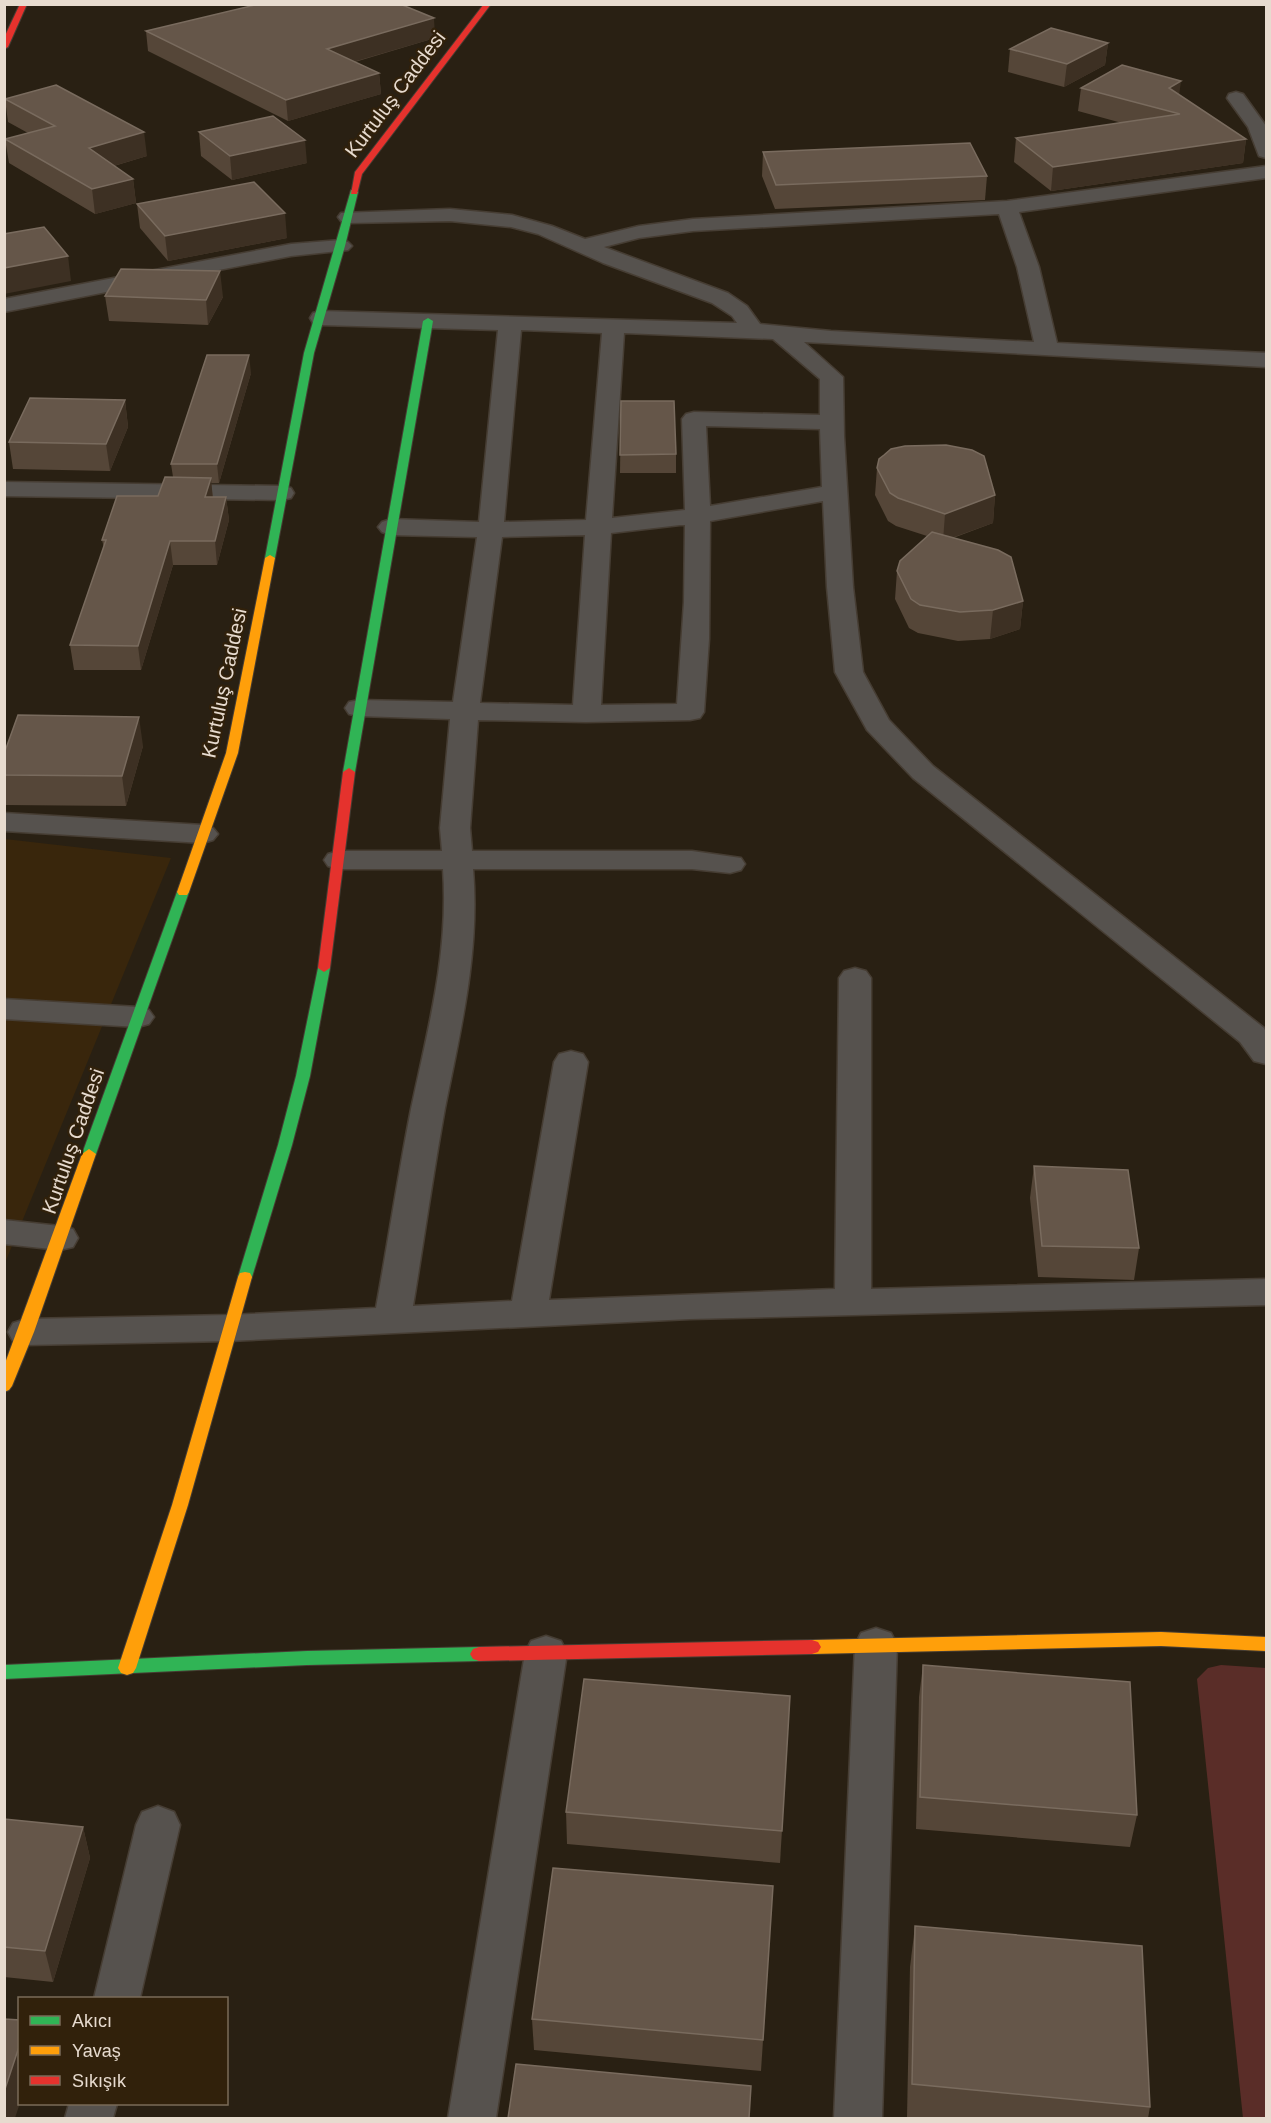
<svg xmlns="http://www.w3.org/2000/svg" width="1271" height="2123" viewBox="0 0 1271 2123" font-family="Arial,sans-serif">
<rect width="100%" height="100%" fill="#292013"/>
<path fill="#39260c" d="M5 839 171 858 5 1263Z"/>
<path fill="#5a2d28" d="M1221 1665 1266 1668V2118H1243L1197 1679 1208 1668Z"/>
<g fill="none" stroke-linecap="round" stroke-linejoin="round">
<g stroke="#463d33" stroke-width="3">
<g id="street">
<path d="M1236 92 1243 94 1266 126V158L1259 156 1248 127 1227 98 1229 94Z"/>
<path d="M1266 166V178L1019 212 1039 267 1057 343 1266 353V367L804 342 843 377 844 436 853 587 863 672 889 720 933 766 1264 1028 1266 1032V1064L1254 1061 1240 1042 913 778 867 730 835 672 827 587 823 501 710 521 709 639 704 712 700 718 690 720 586 722 478 720 470 828 472 851H692L741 858 745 864 741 870 730 873 692 869H473C480 951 461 1028 445 1108 433 1174 424 1240 413 1306L512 1301 554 1062 559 1054 571 1051 583 1054 588 1062 549 1300 835 1289 839 978 844 971 855 968 866 971 871 978V1289L1266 1279V1305L690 1319 229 1341 26 1345 13 1341 8 1332 13 1323 26 1319 229 1315 376 1308C388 1242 398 1175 411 1109 428 1029 449 952 443 869H339L328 866 324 860 328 854 339 851H442L440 828 450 719 359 716 349 714 345 708 349 702 359 700 453 702 477 537 391 535 382 532 378 527 382 522 391 519 479 522 498 330 321 325 313 323 310 318 313 313 321 311 737 323 732 316 712 303 603 263 538 234 511 227 450 221 348 223 341 221 338 217 341 213 450 209 512 215 552 226 585 239 639 226 693 219 1007 201ZM999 214 1017 267 1034 342 831 331 760 324 747 306 728 293 604 247 639 238 693 231ZM521 330 602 333 586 520 504 522ZM624 333 773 339 820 379V415L694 412 686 414 682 419 685 510 612 518ZM706 426 820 429 822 487 710 506ZM680 525H685L684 602 677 704 601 705 611 533ZM585 535 573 705 480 703 502 537Z"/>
<path d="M341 240 348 242 352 246 348 250 291 256 4 312V299L291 244Z"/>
<path d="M4 482 282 486 291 488 294 493 291 498 282 500 4 496Z"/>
<path d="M4 813 203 825 213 828 218 834 213 840 203 843 4 831Z"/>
<path d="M4 999 138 1007 149 1010 154 1017 149 1024 138 1027 4 1019Z"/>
<path d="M4 1220 60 1226 73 1229 78 1238 73 1247 60 1250 4 1244Z"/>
<path d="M876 1628 891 1633 897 1645 882 2118H834L855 1645 861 1633Z"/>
<path d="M546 1636 561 1641 567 1653 496 2118H448L525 1653 531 1641Z"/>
<path d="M158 1806 174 1812 180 1825 140 1998H94L136 1825 142 1812Z"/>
<path d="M69 2104H117L113 2118H65Z"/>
</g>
</g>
<g stroke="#463d33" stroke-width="2">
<g id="fast">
<path d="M351 190 358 192 345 246 314 353 275 558 270 561 265 558 304 353Z"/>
<path d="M428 318 433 321 355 772 349 776 343 772 423 321Z"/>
<path d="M183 888 189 892 96 1154 89 1159 84 1157 82 1154 177 892Z"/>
<path d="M324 964 330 968 310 1076 292 1145 252 1277 250 1281H240L238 1277 278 1145 296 1076 318 968Z"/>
<path d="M479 1647 485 1649 488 1654 485 1659 479 1661 307 1665 4 1679V1665L307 1651Z"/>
</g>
</g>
<g stroke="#463d33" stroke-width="2">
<g id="slow">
<path d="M270 555 275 558 238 753 189 892 187 895H179L177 892 226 753 265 558Z"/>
<path d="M89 1149 96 1154 34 1332 12 1386 9 1390 4 1392V1366L82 1154Z"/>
<path d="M245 1272 250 1273 252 1277 188 1505 136 1668 133 1673 127 1675 121 1673 118 1668 172 1505 238 1277 240 1273Z"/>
<path d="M1161 1632 1266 1637V1651L1161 1646 812 1654 806 1652 803 1647 806 1642 812 1640Z"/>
</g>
</g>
<g stroke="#463d33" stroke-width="2">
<g id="jam">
<path d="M20 4H27L8 47 4 49V38Z"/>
<path d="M484 4H491L362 174 357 194H351L355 172Z"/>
<path d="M349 768 355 772 330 968 324 972 318 968 343 772Z"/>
<path d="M812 1640 818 1642 821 1647 818 1652 812 1654 479 1661 473 1659 470 1654 473 1649 479 1647Z"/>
</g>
</g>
<use href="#street" fill="#56524e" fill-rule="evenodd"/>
<use href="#fast" fill="#30b455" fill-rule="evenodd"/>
<use href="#slow" fill="#ff9f0a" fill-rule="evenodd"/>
<use href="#jam" fill="#e5322d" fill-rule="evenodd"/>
</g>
<g fill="#554638">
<path d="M146 31 435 38 355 62 379 73 381 94 288 121 148 51Z"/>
<path d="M1108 43 1105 65 1064 87 1008 72 1010 49Z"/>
<path d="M1081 88 1180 95 1246 139 1243 163 1051 191 1014 162 1016 138 1122 123 1078 111Z"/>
<path d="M5 99 147 156 114 166 133 179 136 203 95 214 9 163 5 139 28 133 8 122Z"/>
<path d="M199 132 307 163 232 180 201 156Z"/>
<path d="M763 152 987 176 985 200 775 209 762 176Z"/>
<path d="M137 204 287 238 168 261 140 228Z"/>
<path d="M105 296 223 297 208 325 109 321Z"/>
<path d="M251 373 219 483H211L213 497H226L229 520 217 565H173L141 670H74L70 645 104 548 102 540 158 496 173 477 171 464Z"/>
<path d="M125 400 128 427 110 471 13 469 9 442Z"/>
<path d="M621 401 676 454V473H620Z"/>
<path d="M877 468 995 495 993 523 953 538 1023 601 1020 629 990 639 958 641 918 633 909 628 895 599 897 571 927 536 896 526 888 521 875 495Z"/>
<path d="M143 746 126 806 4 805V754Z"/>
<path d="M1034 1166 1139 1248 1134 1280 1038 1277 1030 1198Z"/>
<path d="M923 1665 1137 1815 1130 1847 916 1829 919 1697Z"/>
<path d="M790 1696 780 1863 567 1844 566 1812Z"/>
<path d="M4 1819 83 1827 90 1858 53 1982 4 1977Z"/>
<path d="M773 1886 761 2071 534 2050 532 2019Z"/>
<path d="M915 1926 1150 2107 1148 2118H907L910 1967Z"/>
</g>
<g fill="#3d3023">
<path d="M434 18 435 38 329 69 327 49Z"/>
<path d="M1108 43 1105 65 1064 87 1067 64Z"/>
<path d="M379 73 381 94 288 121 286 100Z"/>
<path d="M1181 81 1178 104 1166 111 1169 88Z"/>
<path d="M144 132 147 156 93 172 89 148Z"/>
<path d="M1246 139 1243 163 1051 191 1053 167Z"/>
<path d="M305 140 307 163 232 180 230 156Z"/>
<path d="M133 179 136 203 95 214 92 189Z"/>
<path d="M285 213 287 238 168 261 165 236Z"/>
<path d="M68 256 71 281 4 294V268Z"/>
<path d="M220 271 223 297 208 325 206 300Z"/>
<path d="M249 355 251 373 219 483 217 464Z"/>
<path d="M125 400 128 427 110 471 106 444Z"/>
<path d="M211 478 213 501 205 497Z"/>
<path d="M995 495 993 523 943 541 945 514Z"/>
<path d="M226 497 229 520 217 565 215 541Z"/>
<path d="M170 541 173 565 141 670 138 646Z"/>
<path d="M1023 601 1020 629 990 639 993 610Z"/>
<path d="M139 717 143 746 126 806 122 776Z"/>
<path d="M83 1827 90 1858 53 1982 45 1951Z"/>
<path d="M20 2044V2103L15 2118H4V2092Z"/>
</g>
<g fill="#655649" stroke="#796b5e" stroke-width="1.5">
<path d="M259 4H400L434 18 327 49 379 73 286 100 146 31Z"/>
<path d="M1051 28 1108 43 1067 64 1010 49Z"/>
<path d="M1122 65 1181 81 1169 88 1246 139 1053 167 1016 138 1180 114 1081 88Z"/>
<path d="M56 85 144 132 89 148 133 179 92 189 5 139 55 126 5 99Z"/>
<path d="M273 116 305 140 230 156 199 132Z"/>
<path d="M970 143 987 176 776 185 763 152Z"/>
<path d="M254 182 285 213 165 236 137 204Z"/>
<path d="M44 227 68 256 4 268V234Z"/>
<path d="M121 269 220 271 206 300 105 296Z"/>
<path d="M207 355H249L217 464H171Z"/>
<path d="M30 398 125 400 106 444 9 442Z"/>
<path d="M621 401H674L676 454 620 455Z"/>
<path d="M946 445 972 450 984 456 995 495 945 514 898 498 890 493 877 468 879 459 884 455 891 449 905 446Z"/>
<path d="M165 477 211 478 205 497H226L215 541H170L138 646 70 645 106 540H102L117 496H158Z"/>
<path d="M932 532 998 550 1011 557 1023 601 993 610 960 612 920 605 911 599 897 571 900 561Z"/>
<path d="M18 715 139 717 122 776 4 775V754Z"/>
<path d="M1034 1166 1128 1170 1139 1248 1042 1246Z"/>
<path d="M923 1665 1130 1682 1137 1815 920 1797Z"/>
<path d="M584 1679 790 1696 782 1831 566 1812Z"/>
<path d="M4 1819 83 1827 45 1951 4 1947Z"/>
<path d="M553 1868 773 1886 763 2040 532 2019Z"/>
<path d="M915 1926 1142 1946 1150 2107 912 2084Z"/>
<path d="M4 2019 20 2020V2044L4 2092Z"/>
<path d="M516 2064 751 2086 749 2118H508Z"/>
</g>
<g text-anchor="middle" stroke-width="4.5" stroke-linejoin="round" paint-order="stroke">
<g font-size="20" fill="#e7dbcf" stroke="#31210b">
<text transform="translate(395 94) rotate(-53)" y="7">Kurtuluş Caddesi</text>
<text transform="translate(224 683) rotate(-78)" y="7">Kurtuluş Caddesi</text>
<text transform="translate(73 1141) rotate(-71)" y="7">Kurtuluş Caddesi</text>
</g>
</g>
<rect width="1271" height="2123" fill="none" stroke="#e7dbcf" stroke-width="12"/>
<rect x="18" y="1997" width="210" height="108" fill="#31210b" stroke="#7a6b59" stroke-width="1.5"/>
<rect x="30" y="2016" width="30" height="9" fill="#30b455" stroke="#7a6b59" stroke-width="1.5"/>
<text x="72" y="2027" font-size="18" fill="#e7dbcf">Akıcı</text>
<rect x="30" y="2046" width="30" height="9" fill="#ff9f0a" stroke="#7a6b59" stroke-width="1.5"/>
<text x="72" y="2057" font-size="18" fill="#e7dbcf">Yavaş</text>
<rect x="30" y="2076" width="30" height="9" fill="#e5322d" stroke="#7a6b59" stroke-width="1.5"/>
<text x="72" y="2087" font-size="18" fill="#e7dbcf">Sıkışık</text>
</svg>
